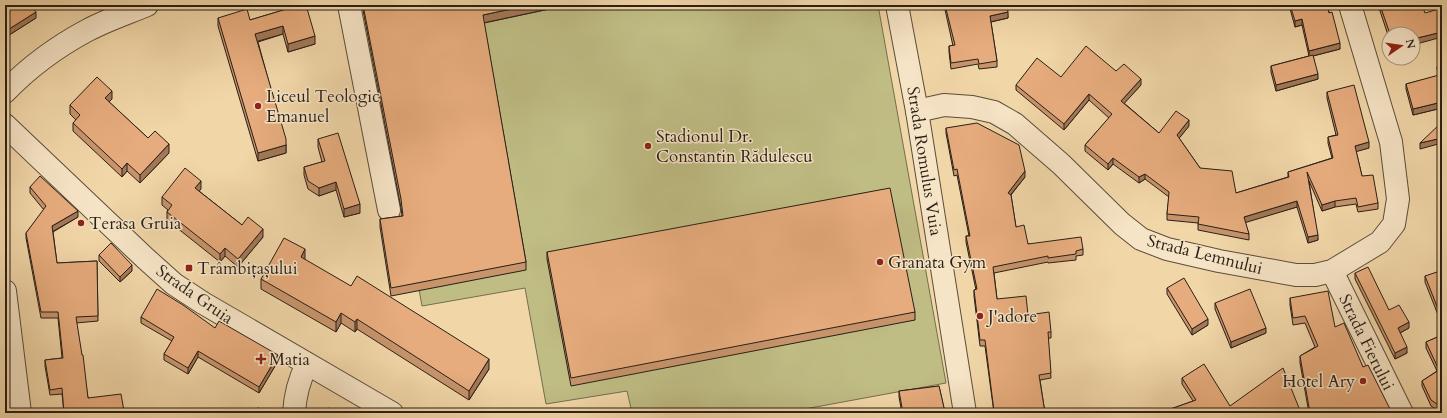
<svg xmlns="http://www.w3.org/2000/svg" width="1447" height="418" viewBox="0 0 1447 418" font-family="Cardo,serif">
<rect width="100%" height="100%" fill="#f1d6a8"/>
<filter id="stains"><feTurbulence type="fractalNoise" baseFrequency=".005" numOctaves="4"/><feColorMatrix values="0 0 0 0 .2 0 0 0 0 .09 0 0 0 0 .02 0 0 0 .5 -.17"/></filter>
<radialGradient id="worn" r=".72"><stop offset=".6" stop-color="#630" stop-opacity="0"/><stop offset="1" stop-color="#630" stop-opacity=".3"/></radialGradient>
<path fill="#bfbc84" stroke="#746e4e" d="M368 5H878L946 383 783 413H632L627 391 546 404 525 288 422 306Z"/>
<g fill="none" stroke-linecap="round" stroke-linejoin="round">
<g stroke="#5b4d3b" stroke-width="24">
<g id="minor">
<path d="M349 5 389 210"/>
<path d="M897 5 917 111 965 413"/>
<path d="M5 92C29 67 58 46 88 30 107 20 128 13 147 5"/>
<path d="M917 111 944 105 972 107 994 112 1015 124 1061 164 1122 224 1141 239 1167 249 1219 261 1296 275H1315L1332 271 1380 242 1394 224 1398 199 1391 142 1350 5"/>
<path d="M5 125 145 258 174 284 203 303 392 413"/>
<path d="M1332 271 1402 413"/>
<path d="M5 291 20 413"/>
<path d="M294 413C295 395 299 380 307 364"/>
</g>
</g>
<use href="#minor" stroke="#f6e4c6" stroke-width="22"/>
</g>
<g fill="#c7946c" stroke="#291f17">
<path d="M5 5 36 18 6 37 5 35Z"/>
<path d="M300 5 315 44 288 52 283 34 258 42 286 145V153L258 161 218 26V18L250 20Z"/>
<path d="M362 5H568L484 23 526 262V270L391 296 380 227V219L402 216 401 208Z"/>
<path d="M944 5H1007L1008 18 991 22 997 61V67L979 69 978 64 951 69 949 52V46H953Z"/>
<path d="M1289 5H1327L1340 49 1313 56 1318 79 1276 91 1271 72V66L1309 56 1302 25 1295 27Z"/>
<path d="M1378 5H1422L1413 34H1389V38Z"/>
<path d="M1442 66V108L1413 115 1406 89V84L1438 76 1437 67Z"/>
<path d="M1116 71 1141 85 1124 103 1159 133 1189 126 1179 138 1200 168 1236 193 1288 177V172L1332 158 1328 143V137L1336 135 1327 98V92L1369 148 1356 151 1362 176 1378 203V209L1358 212 1356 204 1335 207 1322 211 1309 181 1318 240 1308 243 1297 207 1245 222 1249 234V240L1198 230V223L1167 220V214L1169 197 1145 179 1139 183 1113 164 1108 170 1085 151V145L1109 118 1089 100 1064 130 1016 90V85L1061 77Z"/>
<path d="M112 99 109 102 148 138 169 153 140 183 127 171 122 177 73 131V123L76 120 70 114V105Z"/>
<path d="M946 128 1025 177 1011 195 1016 227 1028 244 1083 249V255L1076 256V260L1048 263V262L994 273 997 299 1028 315 1051 332V338H1048L1051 378 1040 380 1045 413H994L985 346H980L974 296V290H976L966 242V236H969L957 175 954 176 946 133Z"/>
<path d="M318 139 360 213 344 217 336 190 319 196 308 189 304 175V167L322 162 318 147Z"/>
<path d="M30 187 78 217 53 232 57 263 97 261 98 321 76 323 88 398 124 411V413H64L62 394 50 395 45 366V360L62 358 58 318H41L26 238V233L44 210 30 193Z"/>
<path d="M201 189 199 191 242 225 263 237 238 267 225 256 220 262 167 220V212L168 210 162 205V197Z"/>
<path d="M547 252 915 312V320L571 386 547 259Z"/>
<path d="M99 255 132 271 120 282 99 261Z"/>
<path d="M305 260 489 369 469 400 357 329 355 332 341 323 336 332 261 289V279Z"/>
<path d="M1355 273 1389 310 1409 328 1400 333 1407 353 1395 359 1355 279Z"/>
<path d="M1442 274V325L1425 282V276Z"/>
<path d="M1167 288 1208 325 1192 335 1167 294Z"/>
<path d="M1290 298 1335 327 1363 367 1392 413H1309L1300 363V356L1315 347 1305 323 1293 325 1290 305Z"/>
<path d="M1215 303 1266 333 1231 348 1215 309Z"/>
<path d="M141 317 215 328 278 361 259 393 198 357 188 374 164 360V354L172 341 141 323Z"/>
<path d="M1442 335V411L1440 412 1431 406 1422 386V381L1437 371 1426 348V342Z"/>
<path d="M1182 378 1230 406 1301 413H1165V411L1193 401 1182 384Z"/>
<path d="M939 386 945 413H902L899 397V391Z"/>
</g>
<g fill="#a27858" stroke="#291f17">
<path d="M530 5H568L483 23V15Z"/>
<path d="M36 12V18L6 37V31Z"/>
<path d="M1008 12V18L990 22V16Z"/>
<path d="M1302 19V25L1295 27V21Z"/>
<path d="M283 26V34L255 42V34Z"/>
<path d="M1442 32V37L1413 45V39Z"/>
<path d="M315 36V44L288 52V44Z"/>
<path d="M1340 43V49L1309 57V51Z"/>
<path d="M1318 74V79L1276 91V85Z"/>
<path d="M1141 79V85L1121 107V101Z"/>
<path d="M112 91V99L105 106V98Z"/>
<path d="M1089 94V100L1064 130V124Z"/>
<path d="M1442 102V108L1413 115V109Z"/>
<path d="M1189 120V126L1177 141V135Z"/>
<path d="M1442 138V143L1420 149V143Z"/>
<path d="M1369 142V148L1355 152V146Z"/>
<path d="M169 144V153L140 183V175Z"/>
<path d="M286 145V153L258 161V153Z"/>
<path d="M1113 158V164L1108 170V164Z"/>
<path d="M127 163V171L122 177V169Z"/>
<path d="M1025 171V177L1008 198V193Z"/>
<path d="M1145 174V179L1139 183V177Z"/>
<path d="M201 181V189L195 196V188Z"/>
<path d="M336 182V190L319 196V188Z"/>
<path d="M1297 201V207L1244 223V217Z"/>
<path d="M1335 201V207L1322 211V205Z"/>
<path d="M360 204V213L344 217V209Z"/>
<path d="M78 211V217L52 232V226Z"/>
<path d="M263 229V237L238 267V259Z"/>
<path d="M1318 235V240L1308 243V237Z"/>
<path d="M225 248V256L220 262V254Z"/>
<path d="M305 249V259L301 267V257Z"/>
<path d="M132 265V271L120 282V277Z"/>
<path d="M341 313V323L336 332V322Z"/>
<path d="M357 319V329L355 332V322Z"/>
<path d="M1208 319V325L1192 335V329Z"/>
<path d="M1409 322V328L1398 334V328Z"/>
<path d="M1266 328V333L1231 348V342Z"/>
<path d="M1407 347V353L1395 359V353Z"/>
<path d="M198 351V357L188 374V368Z"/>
<path d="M278 355V361L259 393V387Z"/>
<path d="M489 359V369L469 400V391Z"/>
<path d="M1442 405V411L1440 412V406Z"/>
</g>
<g fill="#e7ac7d" stroke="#291f17">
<path d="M5 5H31L36 12 6 31 5 29Z"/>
<path d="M300 5H306L315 36 288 44 283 26 255 34 286 139V145L258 153 218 18 247 9 250 20Z"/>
<path d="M363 5H530L483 15 526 262 391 288 380 219 403 216 401 199Z"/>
<path d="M945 5H1007L1008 12 990 16 997 61 979 64 978 59 951 63 949 46 955 45Z"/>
<path d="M1290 5H1327L1329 13 1332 12 1340 43 1309 51 1302 19 1295 21Z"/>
<path d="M1380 5H1422L1425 13 1442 8V32L1413 39V34H1390Z"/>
<path d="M1086 46 1116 71 1124 64 1141 79 1121 101 1159 133 1176 111 1189 120 1177 135 1200 168 1232 171 1236 193 1289 177 1288 172 1333 158 1328 137 1338 135 1327 92 1354 85 1369 142 1355 146 1362 176 1373 175 1378 203 1358 207 1356 198 1335 201 1322 205 1307 172 1318 235 1308 237 1297 201 1244 217 1249 234 1198 224 1199 217 1167 214 1169 192 1145 174 1139 177 1113 158 1108 164 1085 145 1112 114 1089 94 1064 124 1016 85 1037 58 1061 77Z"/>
<path d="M1313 55 1318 74 1276 85 1271 66Z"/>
<path d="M1442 66V102L1413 109 1406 84 1439 75 1437 67Z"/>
<path d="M97 77 112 91 105 98 148 138 155 131 169 144 140 175 127 163 122 169 73 123 80 115 70 105Z"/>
<path d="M1442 122V138L1420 143Z"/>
<path d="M977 123 1019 145 1025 171 1008 193 1011 195 1016 227 1024 225 1028 244 1081 237 1083 249 1076 251V254L1048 258V256L993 267 997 299 1026 296 1028 315 1049 312 1051 332H1048L1051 373 1039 375 1045 413H1005L1004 410 994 411 985 340H980L974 290 977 289 966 236H970L957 169 954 170 946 128Z"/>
<path d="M338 133 360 204 344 209 336 182 319 188 308 181 304 167 325 161 318 139Z"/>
<path d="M185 168 201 181 195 188 242 225 248 217 263 229 238 259 225 248 220 254 167 212 172 205 162 197Z"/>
<path d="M40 176 78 211 52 226 57 263 97 261 98 316 76 317 82 355H83L88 398 121 394 124 411 117 412V413H64L62 388 50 390 45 360 63 358 58 312H41L26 233 46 206 30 187Z"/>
<path d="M890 188 915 312 571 378 547 252Z"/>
<path d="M284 238 305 249 301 257 351 286 357 276 489 359 469 391 357 319 355 322 341 313 336 322 261 279Z"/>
<path d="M111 243 132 265 120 277 99 255Z"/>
<path d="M1368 267 1389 310 1399 305 1409 322 1398 328 1407 347 1395 353 1355 273Z"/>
<path d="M1440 271 1442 274V319L1425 276Z"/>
<path d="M1184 278 1208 319 1192 329 1167 288Z"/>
<path d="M157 289 183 305 215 328 219 321 278 355 259 387 198 351 188 368 164 354 174 337 141 317Z"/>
<path d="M1250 289 1266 328 1231 342 1215 303Z"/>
<path d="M1328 291 1335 327 1344 323 1363 367 1368 365 1392 413H1310L1300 356 1318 346 1305 316 1293 318 1290 298Z"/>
<path d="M1442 335V405L1440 406 1431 400 1422 381 1439 370 1426 342Z"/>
<path d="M1204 364 1230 406 1283 368 1301 413H1165V411L1196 400 1182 378Z"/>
<path d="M939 386 945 412H943V413H903L899 391Z"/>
<path d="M259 408 260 413H238V412Z"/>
<path d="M328 408 341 413H326Z"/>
<path d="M541 410V413H522Z"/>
</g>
<g fill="#8f2418" stroke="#f6e4c6" stroke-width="1.5">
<circle cx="258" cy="106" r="4"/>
<circle cx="648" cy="146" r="4"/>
<circle cx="81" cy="223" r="4"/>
<circle cx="880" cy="262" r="4"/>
<rect x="185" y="264" width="8" height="8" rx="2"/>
<circle cx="980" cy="316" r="4"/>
<path d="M259 353h4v4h4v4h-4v4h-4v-4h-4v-4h4z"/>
<circle cx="1363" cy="381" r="4"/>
</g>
<g text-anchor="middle" stroke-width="3" stroke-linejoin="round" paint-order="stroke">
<g font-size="17" fill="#291f17" stroke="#f6e4c6" text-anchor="start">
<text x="266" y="102">Liceul Teologic<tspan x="266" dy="20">Emanuel</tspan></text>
<text x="656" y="142">Stadionul Dr.<tspan x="656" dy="20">Constantin Rădulescu</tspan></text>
<text x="89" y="229">Terasa Gruia</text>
<text x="888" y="268">Granata Gym</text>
<text x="197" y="274">Trâmbițașului</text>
<text x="988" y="322">J'adore</text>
<text x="269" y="365">Matia</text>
<text x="1355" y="387" text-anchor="end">Hotel Ary</text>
</g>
<g font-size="17" fill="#291f17" stroke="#f6e4c6">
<text transform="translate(925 161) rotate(81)" y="6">Strada Romulus Vuia</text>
<text transform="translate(1205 254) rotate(14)" y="6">Strada Lemnului</text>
<text transform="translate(195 294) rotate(35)" y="6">Strada Gruia</text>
<text transform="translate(1367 342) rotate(64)" y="6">Strada Fierului</text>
</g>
</g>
<rect width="1447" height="418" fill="none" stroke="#f1d6a8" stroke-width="20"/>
<rect x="6" y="6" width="1435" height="406" fill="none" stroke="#291f17" stroke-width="2"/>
<rect x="10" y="10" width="1427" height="398" fill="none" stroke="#291f17"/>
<g transform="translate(1401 46) rotate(77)"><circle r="19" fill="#f6e4c6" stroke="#a49580"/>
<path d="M0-3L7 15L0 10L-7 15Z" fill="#8f2418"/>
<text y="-6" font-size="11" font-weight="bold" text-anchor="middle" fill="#291f17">N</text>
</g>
<rect width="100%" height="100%" filter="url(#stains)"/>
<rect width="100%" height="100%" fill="url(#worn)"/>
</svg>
